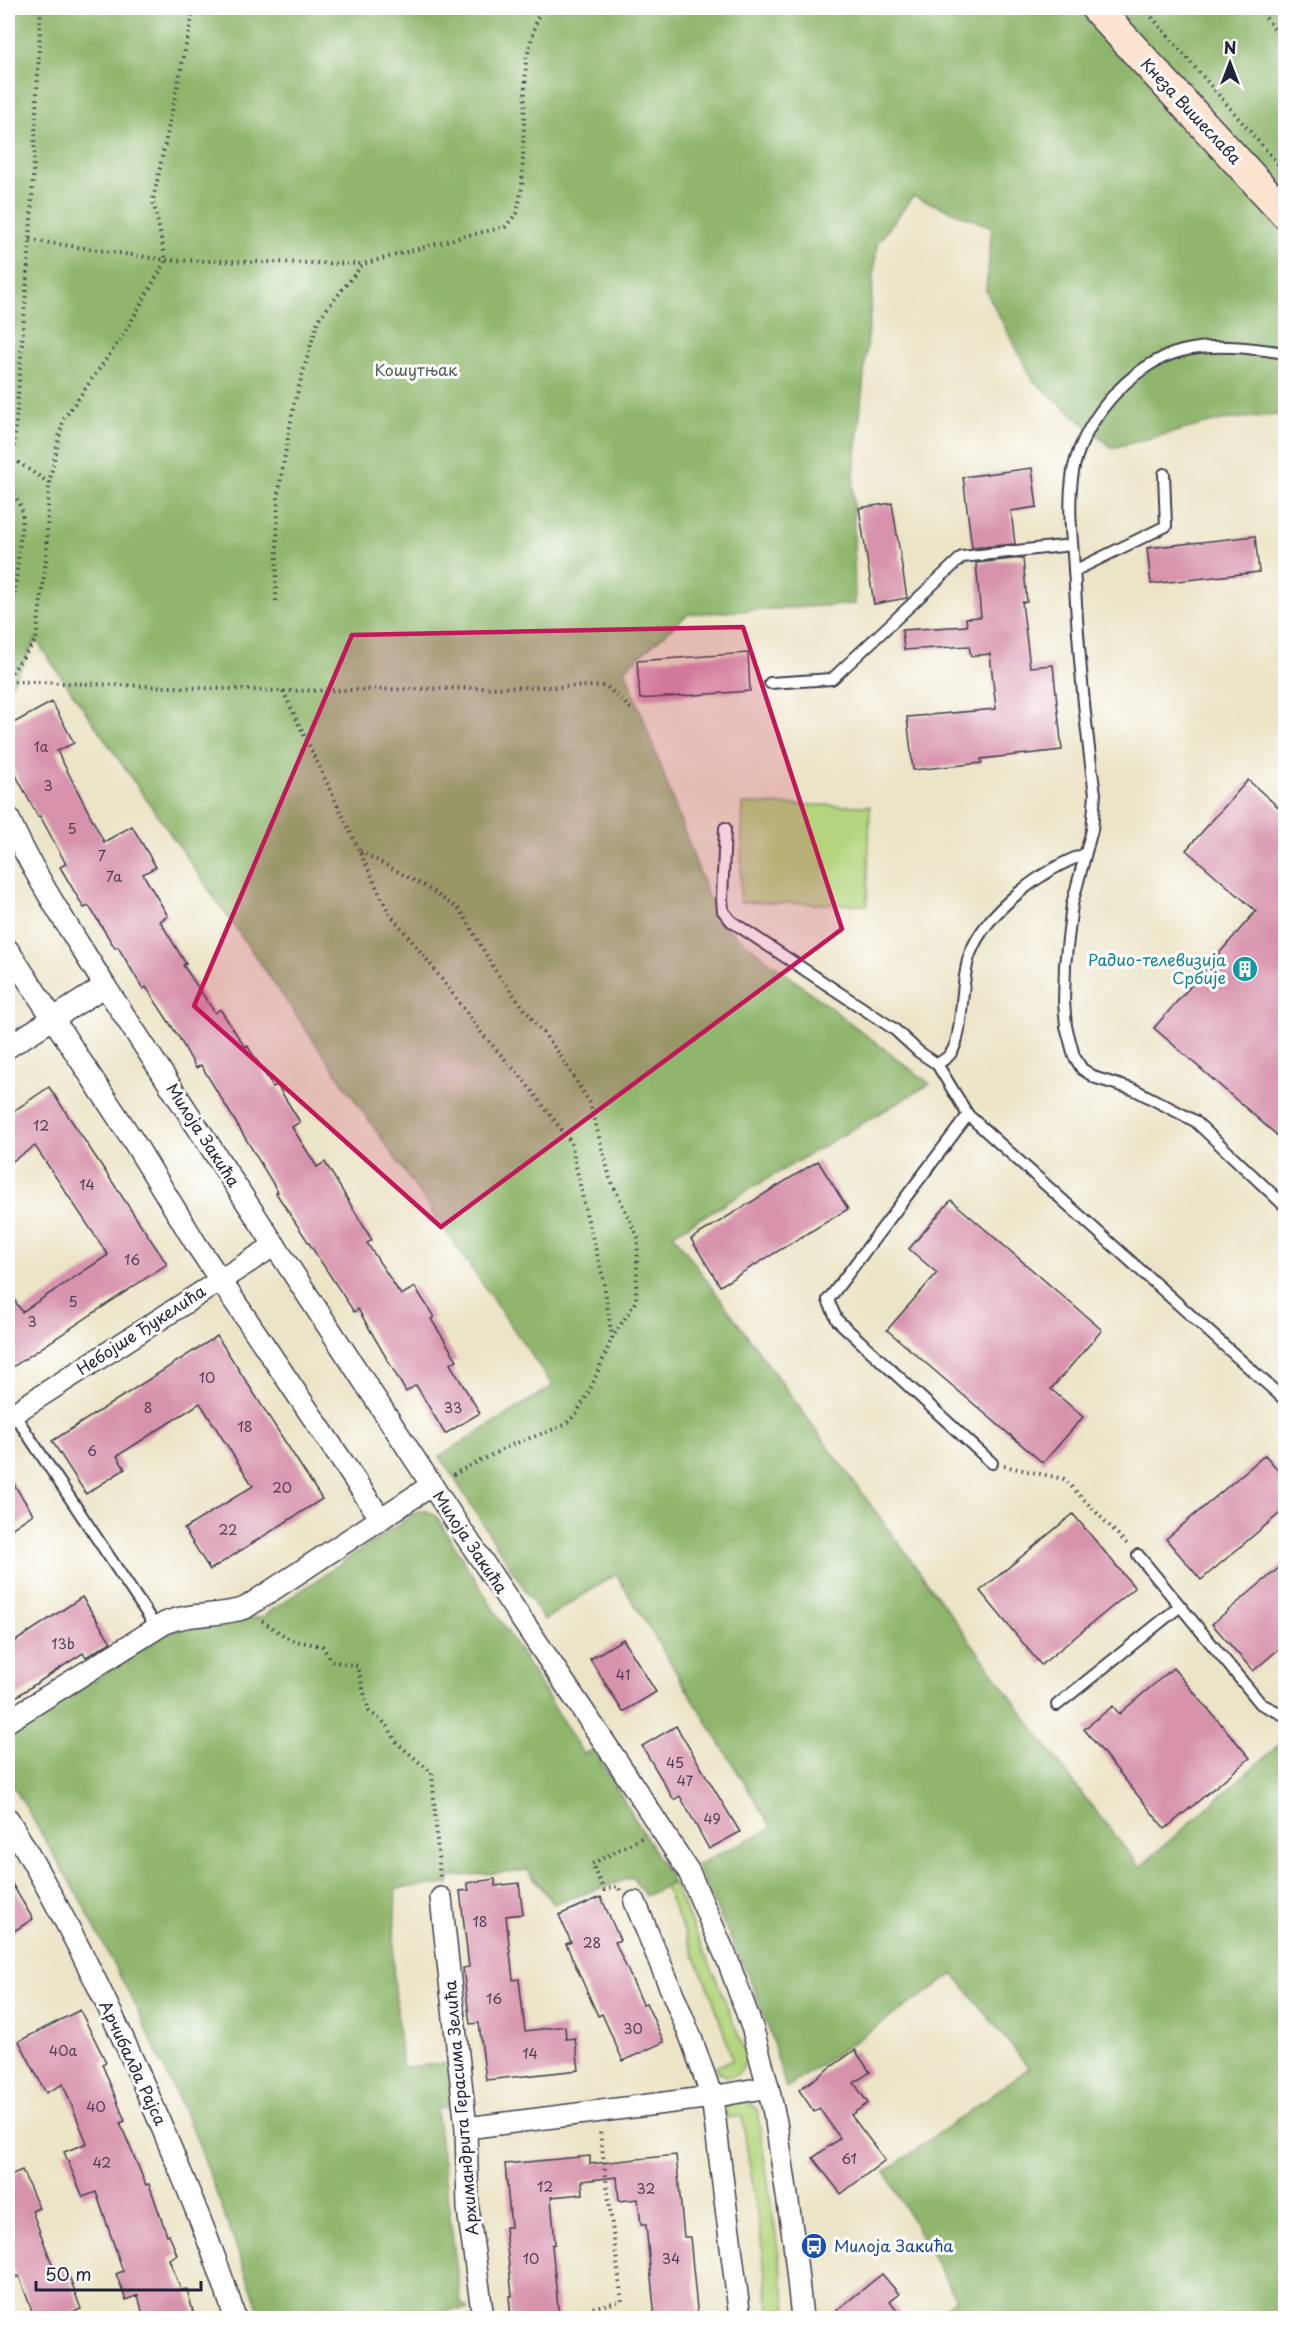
<svg xmlns="http://www.w3.org/2000/svg" width="1293" height="2326" viewBox="0 0 1293 2326" font-family="'Playpen Sans',sans-serif">
<rect width="100%" height="100%" fill="#fff"/>
<filter id="ink" filterUnits="userSpaceOnUse"><feTurbulence type="fractalNoise" baseFrequency=".0167" numOctaves="2"/><feDisplacementMap in="SourceGraphic" scale="12" xChannelSelector="R" yChannelSelector="G"/><feConvolveMatrix kernelMatrix="1 2 1 2 8 2 1 2 1" color-interpolation-filters="sRGB"/></filter>
<filter id="wash" filterUnits="userSpaceOnUse"><feTurbulence type="fractalNoise" baseFrequency=".008" numOctaves="4" result="noise"/><feDisplacementMap in="SourceGraphic" scale="24" xChannelSelector="R" yChannelSelector="G"/><feGaussianBlur stdDeviation="1.35" result="paint"/><feColorMatrix in="noise" values="0 0 0 0 0 0 0 0 0 0 0 0 0 0 0 0 0 1.4 0 .05"/><feComposite in="paint" operator="in"/></filter>
<g filter="url(#wash)">
<rect width="100%" height="100%" fill="#ece4c6"/>
<g fill="#b4d57d" stroke="#6b7c5c" stroke-width="1.5">
<path d="M743 804 870 806 867 905 740 902Z"/>
<path d="M673 1883 716 1978 745 2052C748 2075 728 2085 715 2067L733 2060 712 1997 665 1887Z"/>
<path d="M744 2100 757 2109 788 2318H770L762 2246 742 2116 726 2118 725 2107 729 2102Z"/>
</g>
<g fill="#8fb66c" stroke="#586c54" stroke-width="1.5">
<path d="M8 8H1285V414L1221 420 1112 448 1033 380 986 291 992 227 913 196 877 244 853 485 855 604 688 614 625 669 717 921 930 1084 673 1234 1078 1789 1140 1867 1282 1742 1285 1746V2318H932L956 2299 885 2172 1029 2068 954 1974 786 2088 771 2035 750 1979 696 1865 772 1828 616 1574 544 1620 440 1456 553 1386 36 640 8 691Z"/>
<path d="M418 1511H427L436 1516 583 1754 594 1750 673 1883 645 1896 633 1877 554 1904 528 1870 450 1877 449 1884 396 1888 393 1967 402 2067 451 2063 455 2105 436 2109 461 2303 468 2309 342 2318H262L197 2140 137 2009 79 1897 8 1777V1737L167 1633 189 1627 262 1617Z"/>
</g>
<g id="blocks">
<g fill="#d792ac">
<path d="M1032 468 1037 507 1011 511 1015 544 972 548 963 477Z"/>
<path d="M892 503 907 598 874 604 859 508Z"/>
<path d="M1255 536 1259 572 1151 584 1147 548Z"/>
<path d="M1023 558 1027 602H1022L1030 667 1053 665 1062 750 981 759 982 763 913 770 907 717 996 709 990 654 971 656 969 646 904 650 902 630 967 626 966 618 981 617 976 563Z"/>
<path d="M748 653 750 691 640 699 637 661Z"/>
<path d="M52 702 74 743 57 751 104 842 132 826 156 867 143 874 168 916 160 921 186 964 183 965 215 1013 220 1009 245 1047 247 1045 273 1087 277 1085 300 1122 292 1127 317 1167 325 1162 372 1240 367 1243 401 1295 415 1287 434 1317 431 1319 457 1360 450 1364 480 1413 445 1434 416 1385 406 1392 358 1309 354 1312 276 1193 278 1192 201 1065 196 1068 178 1036 146 987 143 989 118 947 115 948 89 906 84 908 60 867 66 864 40 816 38 817 8 760V726Z"/>
<path d="M1248 780 1286 814V1143L1154 1028 1256 911 1186 850Z"/>
<path d="M49 1087 167 1264 8 1370V1290L22 1312 108 1255 35 1146 8 1164V1115Z"/>
<path d="M818 1161 848 1209 720 1286 691 1239Z"/>
<path d="M951 1200 1102 1330 1051 1389 1083 1417 1043 1463 887 1330 937 1273 909 1249Z"/>
<path d="M217 1336 322 1499 210 1570 184 1529 253 1486 200 1403 117 1456 125 1469 86 1494 52 1441Z"/>
<path d="M1265 1455 1286 1479V1508L1201 1580 1166 1539Z"/>
<path d="M8 1475 33 1514 8 1531Z"/>
<path d="M1073 1514 1135 1588 1041 1665 980 1591Z"/>
<path d="M1286 1562V1643L1253 1671 1212 1624Z"/>
<path d="M82 1597 111 1642 86 1657 83 1653 8 1702V1646Z"/>
<path d="M623 1639 656 1692 623 1712 590 1659Z"/>
<path d="M1173 1668 1250 1758 1165 1829 1084 1729 1113 1706 1119 1714Z"/>
<path d="M676 1726 740 1832 709 1849 680 1796 674 1800 642 1746Z"/>
<path d="M8 1877 33 1919 8 1935Z"/>
<path d="M495 1879V1886L519 1883 523 1914 506 1916 513 1980 519 1979 525 2031 565 2026 566 2039 575 2038 579 2070 486 2080 479 2023 470 2024 463 1968 469 1967 460 1891 469 1890 467 1883Z"/>
<path d="M601 1897 620 1940 615 1942 643 2004 646 2003 664 2042 623 2061 602 2014 598 2016 566 1944 571 1942 559 1915Z"/>
<path d="M80 2010 106 2062 102 2064 125 2121 120 2123 146 2185 149 2184 167 2235 169 2234 177 2255 169 2259 181 2290 187 2289 195 2319H144L138 2295 126 2300 116 2274 123 2271 96 2192 83 2197 64 2152 87 2143 63 2084 46 2093 19 2041Z"/>
<path d="M855 2050 870 2072 854 2083 868 2103 851 2115 885 2160 841 2194 813 2158 840 2138 819 2108 814 2112 799 2090Z"/>
<path d="M676 2155 684 2237H690L698 2319H655L646 2225H641L638 2199 619 2201 617 2177 582 2181 583 2194 551 2197 555 2244 552 2245 559 2319H511L509 2296H512L505 2227H511L505 2164 590 2156V2164Z"/>
<path d="M22 2170 39 2208 32 2211 55 2272 66 2268 81 2309 55 2319H35L19 2276 16 2277 8 2255V2176Z"/>
<path d="M882 2274 899 2294 890 2301 904 2319H826Z"/>
</g>
</g>
</g>
<g filter="url(#ink)">
<use href="#blocks" fill-opacity="0" stroke="#403f50" stroke-width="1.5"/>
<g fill="none" stroke-linecap="round" stroke-linejoin="round">
<g stroke="#403f50" stroke-width="14">
<g id="lane">
<path d="M1286 353C1251 348 1216 343 1182 351 1130 363 1078 426 1072 478 1067 515 1074 550 1075 587 1079 657 1085 725 1095 794L1092 830 1072 904 1065 965 1064 1002 1066 1026 1074 1056 1082 1069 1096 1078 1135 1090 1195 1121 1286 1207"/>
<path d="M1074 571 1166 526 1164 474"/>
<path d="M770 683 832 679 962 557 1072 545"/>
<path d="M725 828 722 899 723 911 731 921 894 1029 919 1052 937 1064C942 1061 948 1058 951 1053 964 1036 960 979 970 954 986 911 1043 869 1085 854"/>
<path d="M937 1064 968 1115"/>
<path d="M14 1414 156 1627"/>
<path d="M992 1463 837 1320 828 1300 968 1115 1286 1401"/>
<path d="M1138 1555 1261 1704 1286 1716"/>
<path d="M1057 1705 1179 1607"/>
</g>
</g>
<g stroke="#403f50" stroke-width="24">
<g id="street">
<path d="M8 817C34 876 71 931 105 986L458 1525 619 1764 689 1872 728 1961 753 2030 768 2087 776 2122 794 2243 802 2318"/>
<path d="M8 950 134 1142 196 1244 381 1519"/>
<path d="M8 1047 105 986"/>
<path d="M8 1417 275 1245"/>
<path d="M8 1721 165 1623C190 1612 219 1617 245 1608L432 1485"/>
<path d="M8 1819C73 1928 128 2043 176 2161 198 2213 219 2265 235 2318"/>
<path d="M441 1898 466 2128 468 2209 483 2318"/>
<path d="M635 1902 691 2038 712 2097 740 2318"/>
<path d="M466 2128 712 2097 768 2087"/>
</g>
</g>
<g stroke="#403f50" stroke-width="33">
<path id="secondary" d="M1096 8 1286 214"/>
</g>
<g stroke="#403f50" stroke-width="4" stroke-dasharray="1.5 4.5" stroke-linecap="butt">
<path d="M1144 8 1278 164"/>
<path d="M1259 8 1286 46"/>
<path d="M30 240 166 260 363 264"/>
<path d="M13 459 49 483"/>
<path d="M8 508 13 492"/>
<path d="M276 601 278 494 294 404 318 320 363 264 465 236 505 227 517 213 522 187 526 60 540 8"/>
<path d="M8 654 23 512 13 492V459L30 240 41 8"/>
<path d="M8 677 36 640 46 559 49 483 63 420 124 334 166 260 153 200 194 8"/>
<path d="M8 681 283 691 606 686 631 709"/>
<path d="M283 691 389 913 425 957 484 1036 522 1078 571 1142 585 1209 603 1277 612 1338 590 1390 576 1414 565 1425 511 1445 450 1476"/>
<path d="M360 851 428 888 461 911 496 972 558 1052 590 1103 610 1178 638 1238 636 1301 612 1338"/>
<path d="M1004 1466 1064 1479 1127 1544"/>
<path d="M262 1621 291 1640 322 1646 332 1661 357 1666 369 1711 387 1725 397 1743 432 1773 440 1879"/>
<path d="M620 1890 618 1886 604 1890 592 1864 643 1837"/>
<path d="M592 2318 591 2308 622 2301 600 2132"/>
</g>
<use href="#lane" stroke="#fff" stroke-width="10"/>
<use href="#street" stroke="#fff" stroke-width="21"/>
<use href="#secondary" stroke="#fde4d1" stroke-width="30"/>
</g>
</g>
<path fill="#c2185b" fill-opacity="0.2" stroke="#c2185b" stroke-width="4.5" stroke-linejoin="round" d="M743 627 842 929 441 1227 194 1006 352 635Z"/>
<defs>
<g id="building-disc" transform="scale(1.35)"><circle r="9.5" fill="#0f9aa8" stroke="#fff"/><path d="M-4-6H4V6H1V3H-1V6H-4ZM-2.5-4.3h1.7v1.8h-1.7ZM.8-4.3h1.7v1.8H.8ZM-2.5-1h1.7V.8h-1.7ZM.8-1h1.7V.8H.8Z" fill="#fff"/></g>
<g id="bus-disc" transform="scale(1.35)"><circle r="9.5" fill="#1a4fb4" stroke="#fff"/><path d="M-5-6H5V4H4V6H2V4H-2V6H-4V4H-5ZM-3.5-4V0h7V-4ZM-3.5 1.2v1.5H-2V1.2ZM2 1.2v1.5H3.5V1.2Z" fill="#fff"/></g>
</defs>
<g fill-rule="evenodd">
<use href="#building-disc" x="1245" y="969"/>
<use href="#bus-disc" x="814" y="2246"/>
</g>
<g text-anchor="middle" stroke-width="6" stroke-linejoin="round" paint-order="stroke">
<g font-size="14" fill="#4f3e57">
<text x="41" y="752">1a</text>
<text x="48" y="791">3</text>
<text x="72" y="834">5</text>
<text x="102" y="861">7</text>
<text x="114" y="882">7a</text>
<text x="41" y="1131">12</text>
<text x="87" y="1190">14</text>
<text x="132" y="1265">16</text>
<text x="73" y="1307">5</text>
<text x="32" y="1327">3</text>
<text x="207" y="1383">10</text>
<text x="148" y="1413">8</text>
<text x="453" y="1413">33</text>
<text x="245" y="1432">18</text>
<text x="92" y="1456">6</text>
<text x="282" y="1493">20</text>
<text x="228" y="1535">22</text>
<text x="63" y="1649">13b</text>
<text x="623" y="1680">41</text>
<text x="675" y="1768">45</text>
<text x="685" y="1786">47</text>
<text x="712" y="1824">49</text>
<text x="480" y="1927">18</text>
<text x="592" y="1948">28</text>
<text x="494" y="2004">16</text>
<text x="633" y="2034">30</text>
<text x="63" y="2056">40a</text>
<text x="530" y="2059">14</text>
<text x="96" y="2112">40</text>
<text x="849" y="2164">61</text>
<text x="102" y="2168">42</text>
<text x="545" y="2192">12</text>
<text x="646" y="2194">32</text>
<text x="531" y="2264">10</text>
<text x="671" y="2264">34</text>
</g>
<g font-size="16" fill="#22223b" stroke="#fff">
<text transform="translate(1191 111) rotate(47)" y="6">Кнеза Вишеслава</text>
<text transform="translate(203 1135) rotate(57)" y="6">Милоја Закића</text>
<text transform="translate(141 1330) rotate(-33)" y="6">Небојше Ђукелића</text>
<text transform="translate(470 1542) rotate(56)" y="6">Милоја Закића</text>
<text transform="translate(133 2063) rotate(65)" y="6">Арчибалда Рајса</text>
<text transform="translate(461 2108) rotate(-95)" y="6">Архимандрита Герасима Зелића</text>
</g>
<g font-size="16" fill="#556152" stroke="#fff">
<text x="416" y="376">Кошутњак</text>
</g>
<g font-size="16" fill="#0d838f" stroke="#fff" text-anchor="end">
<text x="1226" y="966">Радио-телевизија<tspan x="1226" dy="18">Србије</tspan></text>
</g>
<g font-size="16" fill="#164399" stroke="#fff" text-anchor="start">
<text x="834" y="2252">Милоја Закића</text>
</g>
</g>
<rect width="1293" height="2326" fill="none" stroke="#fff" stroke-width="30"/>
<g transform="translate(1230 63)" stroke="#ffffff" stroke-width="4.5" paint-order="stroke">
<path d="M0-4.5L10 22L0 15L-10 22Z" fill="#22223b"/>
<text y="-9" font-size="16" font-weight="bold" text-anchor="middle" fill="#22223b">N</text>
</g>
<path d="M36 2281v9h165v-9" fill="none" stroke="#22223b" stroke-width="3"/>
<text x="45" y="2281" font-size="18" fill="#22223b" stroke="#ffffff" stroke-width="4.5" paint-order="stroke">50 m</text>
</svg>
